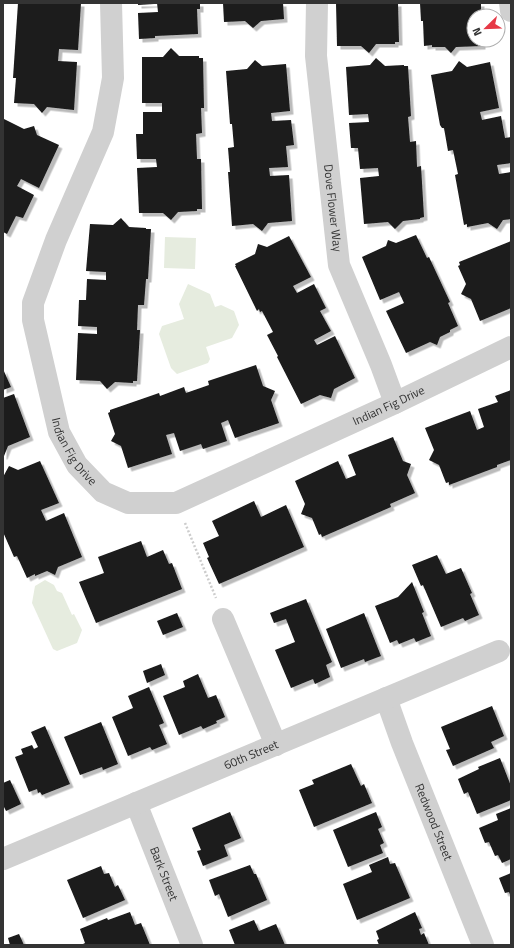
<svg xmlns="http://www.w3.org/2000/svg" width="514" height="948" viewBox="0 0 514 948" font-family="'Titillium Web',sans-serif">
<defs>
<filter id="shadow"><feDropShadow dx="3.5" dy="3.5" stdDeviation="0" flood-color="#0004"/></filter>
</defs>
<rect width="100%" height="100%" fill="#fff"/>
<g fill="#e6ecdf">
<path d="M165 237 196 238 195 269 164 268Z"/>
<path d="M188 284 210 294 215 307 221 305 234 311 239 325 232 338 206 347 210 359 208 363 177 374 171 368 159 334 162 326 184 319 179 304Z"/>
<path d="M45 580 54 585 57 591 62 593 72 615 74 614 82 630 77 643 57 651 53 649 32 603 35 586Z"/>
</g>
<g fill="#1a1a1a" filter="url(#shadow)">
<path d="M18 3H81L78 50 59 49 58 61 77 62 74 110 47 107 42 113 34 104 14 103 16 78H13Z"/>
<path d="M138 3H154V4L138 5Z"/>
<path d="M157 3H200V9H197L198 34 155 36V38L139 39 138 13 158 12Z"/>
<path d="M223 3H283L284 19 261 21 253 28 245 21 224 22Z"/>
<path d="M336 3H398L399 42H395V44H376L369 53 361 46H337Z"/>
<path d="M420 3H481V16H474V40H482V46L456 47 451 53 445 47H432V45L424 46 423 21H421Z"/>
<path d="M171 48 179 56H199V58H203L204 108H201L202 133 196 134 197 159H201L202 209H197V211L178 212 171 220 163 213H139L137 168 157 167 156 159H137L136 134H143V112H162V103H142V57H163Z"/>
<path d="M376 58 385 66 404 65V66H408L411 116 408 117 410 142 416 141 417 167 421 166 424 217 420 218V219L403 221 395 229 388 222 364 224 360 178 379 176 378 168 360 169 358 148H351L349 123 369 122 368 114 349 115 346 67 370 65Z"/>
<path d="M255 60 262 66 286 64 290 111 271 113 272 121 291 120 294 145 286 146 288 167 269 168 270 176 289 175 292 221 268 223 262 231 253 224 232 226 228 172H230L228 148 234 147 232 124H230L226 71 247 69Z"/>
<path d="M459 61 467 67 490 62 499 108 480 112 482 120 501 116 505 138 511 137V163L497 165 499 174 511 172V219L503 220 497 229 488 223 467 227V224L464 225 455 175 458 174 453 150 448 151 444 128H442L440 125 431 75 452 71Z"/>
<path d="M4 119 24 129 34 126 37 135 59 145 39 188 21 179 17 186 34 195 23 218 16 216 7 234 3 232Z"/>
<path d="M121 218 129 227 146 228V229H151L148 279H146L144 305H138L137 330H140L137 381H133V383L115 382 107 389 100 381 76 380 78 333 97 334V327L78 326 79 300H86L87 279 106 280V272L86 271 90 224 113 225Z"/>
<path d="M416 235 427 258 429 257 450 302 448 303 458 326 450 330V332L440 337 437 345 430 342 406 353 386 311 404 303 399 292 380 300 362 257 386 246 388 240 396 243Z"/>
<path d="M289 236 311 277 293 286 297 293 314 284 326 308 320 311 331 331 314 340 317 345 335 336 355 378 334 389 331 398 320 395 301 404 277 357 278 356 267 335 273 332 262 311 260 312 259 309 257 311 235 266H236L235 264 255 254 258 244 267 247Z"/>
<path d="M511 241V308L480 321 471 299 461 294 466 284 458 266 460 265 459 262Z"/>
<path d="M256 365 263 386 275 391 271 400 279 423 235 438 228 420 221 423 227 441 203 449 201 444 180 451 174 433 166 435 172 454 128 468 121 446 111 441 115 434 108 413 110 412V410L159 393 160 396 184 387 186 393 209 385 208 381Z"/>
<path d="M3 369 11 387 3 390Z"/>
<path d="M511 390V460L497 465V467L449 485V482L446 483 439 465 429 460 434 450 425 428 470 411 477 430 484 427 478 409 498 402 495 396Z"/>
<path d="M14 394 30 437 8 446 4 456H3V398Z"/>
<path d="M393 437 403 461 411 464 407 475 415 493 390 504 391 507 322 537 321 534 319 535 312 518 301 514 305 504 295 481 338 461 346 479 356 475 348 455Z"/>
<path d="M40 461 59 503 41 510 46 521 64 513 82 557 58 567 55 575 47 571 35 576V574L27 578 17 556 14 557 3 532V477L9 466 18 470Z"/>
<path d="M254 501 261 517 286 505 304 547 219 584 207 558 209 557 203 543 219 536 212 521Z"/>
<path d="M141 541 147 557 163 550 169 564 172 563 182 589 96 623 79 582 104 573 98 557Z"/>
<path d="M437 555 446 574 461 568 472 593 470 594 479 615 465 621 463 618 441 627 423 585 421 586 412 565Z"/>
<path d="M412 582 424 612 422 613 431 636 416 642 414 638 399 644 397 640 390 643 375 606 398 597Z"/>
<path d="M306 599 332 662 326 665 330 677 315 684 313 679 291 688 275 650 295 642 286 619 274 623 270 613Z"/>
<path d="M177 613 183 627 163 635 157 621Z"/>
<path d="M364 613 381 656 365 662 364 659 341 668 326 629Z"/>
<path d="M161 664 165 675 147 683 143 671Z"/>
<path d="M198 674 208 698 216 695 225 717 216 721 217 723 203 729 201 726 179 735 163 696 185 687 183 681Z"/>
<path d="M149 687 164 723 159 725 167 744 152 750 150 747 128 756 112 717 133 708 128 696Z"/>
<path d="M492 706 504 736 491 742 494 748 453 766 446 750 450 749 441 727Z"/>
<path d="M101 722 118 764 103 770 102 767 80 775 64 737Z"/>
<path d="M45 726 70 784 42 795 40 792 38 793 37 789 29 792 15 757 23 754 21 749 32 745 34 749 38 747 31 732Z"/>
<path d="M500 758 511 786V800L477 814 468 792 464 794 458 779 479 769 478 767Z"/>
<path d="M351 764 361 786 364 784 372 803 314 827 299 790 314 784 312 780Z"/>
<path d="M10 780 21 804 6 811 4 807H3V783Z"/>
<path d="M511 808V859L502 863 498 855 495 856 489 842 485 843 479 828 498 820 496 814Z"/>
<path d="M230 812 241 838 224 845 228 856 203 866 197 851 201 850 192 828Z"/>
<path d="M376 812 382 827 378 829 384 843 380 845 383 853 348 867 333 830Z"/>
<path d="M388 857 390 864 395 863 410 898 357 920 343 884 372 872 369 865Z"/>
<path d="M250 865 254 874H256L267 900 228 917 219 894 215 896 209 880Z"/>
<path d="M101 866 104 874 109 873 115 887 118 885 125 900 83 918 67 880Z"/>
<path d="M511 873V897L509 892 505 893 499 878Z"/>
<path d="M130 912 135 925 141 923 150 945H81L85 943 80 929 107 918 108 920Z"/>
<path d="M415 912 422 928 419 929 421 935 424 933 429 945H379L377 940 379 939 376 931Z"/>
<path d="M254 920 259 931 276 924 285 945H235L229 930Z"/>
<path d="M19 934 24 945H10L8 938Z"/>
</g>
<g fill="none" stroke-linecap="round" stroke-linejoin="round">
<path stroke="#cdcdcd" stroke-width="2.5" stroke-dasharray="2 2" stroke-linecap="butt" d="M185 523 216 598"/>
<g stroke="#d0d0d0" stroke-width="22">
<path id="s1" d="M111 3 113 78 103 132 56 240 33 303V320L59 432 77 465 103 492 128 503H176L395 403 511 347"/>
<path id="s2" d="M317 3 316 56 339 265 381 365 395 403"/>
<path d="M510 3 511 11"/>
<path d="M223 619 276 745"/>
<path id="s3" d="M386 698 402 743 483 945"/>
<path id="s4" d="M136 803 192 945"/>
<path id="s5" d="M3 859 499 651"/>
</g>
</g>
<g text-anchor="middle" stroke-width="4" stroke-linejoin="round" paint-order="stroke">
<g font-size="12" fill="#333" stroke="#fff">
<text dy="4" stroke="none"><textPath href="#s2" startOffset="206">Dove Flower Way</textPath></text>
<text dy="4" stroke="none"><textPath href="#s1" startOffset="831">Indian Fig Drive</textPath></text>
<text dy="4" stroke="none"><textPath href="#s1" startOffset="471">Indian Fig Drive</textPath></text>
<text dy="4" stroke="none"><textPath href="#s5" startOffset="269">60th Street</textPath></text>
<text dy="4" stroke="none"><textPath href="#s3" startOffset="133">Redwood Street</textPath></text>
<text dy="4" stroke="none"><textPath href="#s4" startOffset="76">Bark Street</textPath></text>
</g>
</g>
<rect width="514" height="948" fill="none" stroke="#333333" stroke-width="8"/>
<g transform="translate(486 28) rotate(247)"><circle r="19" fill="#ffffff" stroke="#adadad"/>
<path d="M0-3L7 15L0 10L-7 15Z" fill="#e63946"/>
<text y="-6" font-size="11" font-weight="bold" text-anchor="middle" fill="#333333">N</text>
</g>
</svg>
